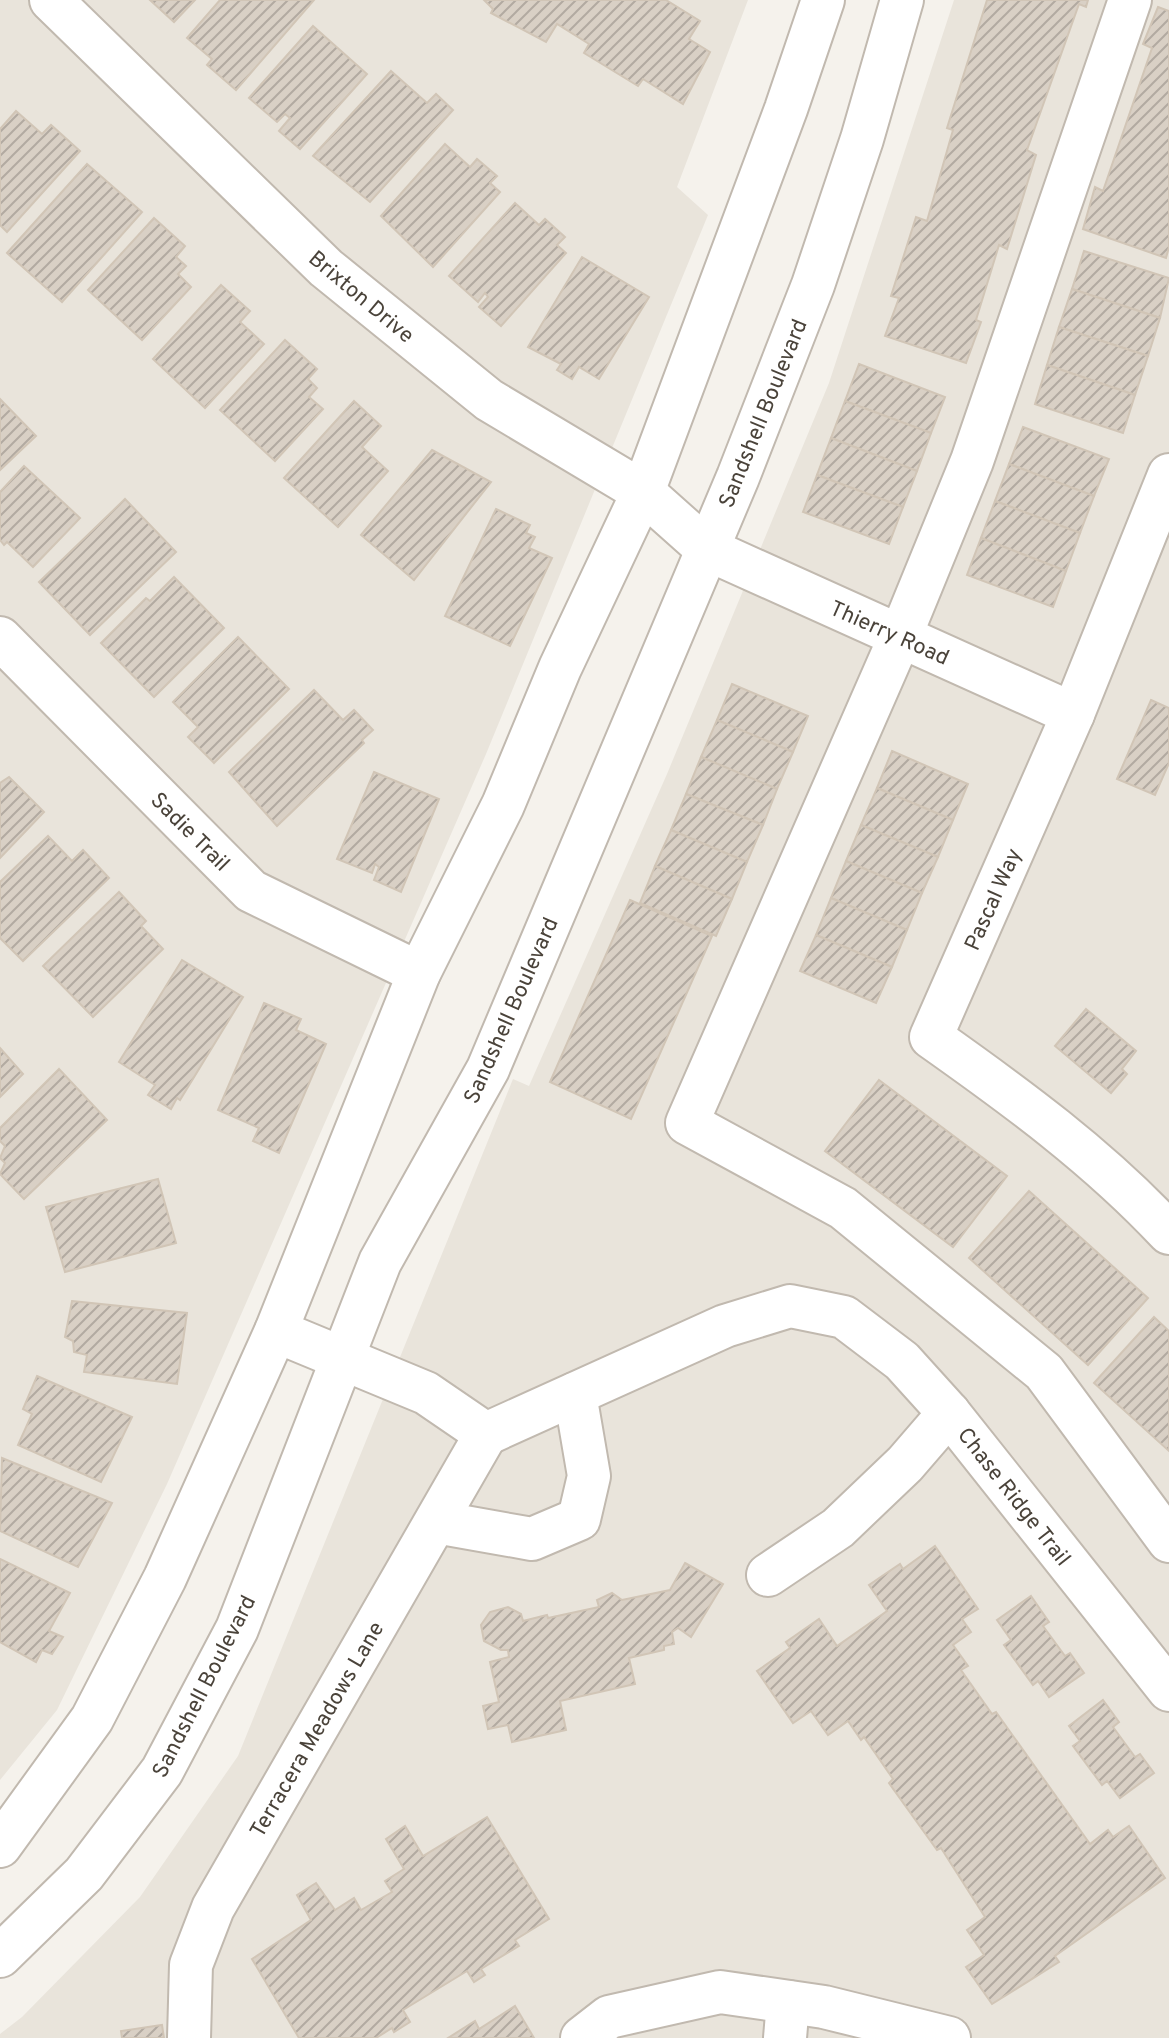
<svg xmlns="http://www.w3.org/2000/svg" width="1169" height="2038" viewBox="0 0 1169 2038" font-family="Overpass,sans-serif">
<defs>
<pattern id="building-hatch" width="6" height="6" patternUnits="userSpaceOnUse" patternTransform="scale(2)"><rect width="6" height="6" fill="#d9d0c5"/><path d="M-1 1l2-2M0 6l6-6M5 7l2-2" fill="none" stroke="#b2aaa1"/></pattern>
</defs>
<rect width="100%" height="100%" fill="#f5f2ec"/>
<g fill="#e9e4db">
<path d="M0 0H748L677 187 708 215 486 754 167 1484 57 1710 0 1780Z"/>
<path d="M954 0H1169V2038H0V2034L22 2017 140 1897 238 1756 513 1079 529 1086 667 774 829 383Z"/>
</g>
<g fill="url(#building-hatch)" stroke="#d1c5b6" stroke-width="2">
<path d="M150 0H195L174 22Z"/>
<path d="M220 0H314L236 90 207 65 212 59 187 38Z"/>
<path d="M484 0H666L700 21 689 39 710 52 683 104 643 79 638 86 584 53 589 44 557 24 546 42 491 13 493 9Z"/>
<path d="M987 0H1088L1086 7 1079 4 1027 150 1036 155 1007 249 999 245 976 320 981 322 966 363 885 336 899 298 891 296 916 217 927 221 953 130 947 128Z"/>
<path d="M1158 7 1169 11V247L1166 258 1083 229 1095 187 1103 191 1152 48 1143 44Z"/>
<path d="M313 26 367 74 300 149 279 131 290 118 285 114 277 122 249 98Z"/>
<path d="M391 71 427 103 436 94 453 110 370 202 313 156Z"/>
<path d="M16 111 42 134 51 125 80 151 7 232 0 225V129Z"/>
<path d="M445 144 470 167 477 159 497 176 490 183 500 192 433 267 381 216Z"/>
<path d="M87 164 142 212 62 302 7 253Z"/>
<path d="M515 203 539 225 545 219 565 237 557 245 566 253 501 326 479 307 488 297 485 293 478 302 449 276Z"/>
<path d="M154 218 185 246 176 257 186 266 178 274 191 287 142 340 88 290Z"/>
<path d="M1084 251 1169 278 1160 318 1072 289Z"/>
<path d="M582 257 649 297 599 379 579 367 572 379 557 370 561 364 528 347Z"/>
<path d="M221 285 250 311 240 322 264 344 205 408 153 359Z"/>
<path d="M1072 289 1160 318 1148 356 1059 327Z"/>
<path d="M1059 327 1148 356 1135 395 1047 365Z"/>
<path d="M285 340 317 369 308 379 317 388 309 397 323 409 275 461 220 410Z"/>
<path d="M859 364 945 397 931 433 845 401Z"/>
<path d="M1047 365 1135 395 1123 433 1035 404Z"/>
<path d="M0 399 36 436 0 470Z"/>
<path d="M354 401 381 426 362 447 388 471 338 527 284 478Z"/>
<path d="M845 401 931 433 917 471 831 438Z"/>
<path d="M1023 427 1109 459 1094 496 1009 464Z"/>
<path d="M831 438 917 471 903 507 817 475Z"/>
<path d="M432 450 491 482 414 580 361 535Z"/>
<path d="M1009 464 1094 496 1080 533 995 501Z"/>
<path d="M24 466 80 518 33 567 7 542 4 545 0 540V492Z"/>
<path d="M817 475 903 507 889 544 803 512Z"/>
<path d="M125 499 176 552 90 635 39 582Z"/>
<path d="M995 501 1080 533 1066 571 981 538Z"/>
<path d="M496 509 530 525 526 533 535 537 529 548 552 558 510 646 445 616Z"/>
<path d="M981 538 1066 571 1053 607 967 575Z"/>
<path d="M174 577 224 628 154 697 101 643 146 598 150 601Z"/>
<path d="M238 637 289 689 214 763 188 737 198 727 173 702Z"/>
<path d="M732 684 808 716 793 752 717 720Z"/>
<path d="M314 690 343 720 354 710 373 730 362 740 364 743 277 826 229 772Z"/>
<path d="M1151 700 1169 708V763L1155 795 1117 779Z"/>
<path d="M717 720 793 752 777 789 701 757Z"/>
<path d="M892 751 968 784 953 820 877 788Z"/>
<path d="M701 757 777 789 763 825 686 794Z"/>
<path d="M374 772 439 799 401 892 374 880 379 867 375 864 372 873 337 859Z"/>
<path d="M9 777 44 812 0 858V783Z"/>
<path d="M877 788 953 820 938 857 861 825Z"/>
<path d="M686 794 763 825 747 862 671 830Z"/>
<path d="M861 825 938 857 922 893 846 861Z"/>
<path d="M671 830 747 862 732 899 655 866Z"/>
<path d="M48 836 72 861 83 850 109 878 23 961 0 938V882Z"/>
<path d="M846 861 922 893 907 930 831 898Z"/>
<path d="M655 866 732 899 716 936 640 903Z"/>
<path d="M119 892 146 921 141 926 163 949 93 1017 43 966Z"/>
<path d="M831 898 907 930 892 967 816 935Z"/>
<path d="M630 900 712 936 631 1119 550 1082Z"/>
<path d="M816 935 892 967 876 1003 800 971Z"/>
<path d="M182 960 243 997 180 1100 177 1098 171 1109 148 1095 155 1085 119 1062Z"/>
<path d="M264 1003 301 1019 296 1030 326 1044 279 1153 253 1141 259 1128 218 1110Z"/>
<path d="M1086 1009 1136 1051 1122 1069 1127 1074 1111 1093 1055 1046Z"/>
<path d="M0 1048 23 1074 0 1097Z"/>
<path d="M59 1069 107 1120 24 1199 0 1174 5 1163 0 1158 5 1146 0 1141V1128Z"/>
<path d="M879 1080 1007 1176 953 1247 825 1151Z"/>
<path d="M158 1179 176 1243 65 1272 46 1207Z"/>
<path d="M1029 1191 1148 1298 1088 1365 969 1258Z"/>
<path d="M72 1301 187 1313 177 1384 84 1372 87 1355 74 1352 73 1341 65 1337Z"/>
<path d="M1154 1317 1169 1331V1451L1094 1383Z"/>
<path d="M37 1376 132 1417 101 1482 18 1445 32 1414 23 1409Z"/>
<path d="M2 1458 112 1503 78 1567 0 1531Z"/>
<path d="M935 1546 978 1609 962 1619 971 1632 953 1645 968 1666 961 1670 992 1714 996 1712 1090 1844 1108 1830 1113 1837 1129 1826 1165 1878 1055 1956 1059 1962 992 2004 966 1967 984 1955 967 1930 985 1917 941 1848 937 1850 889 1783 893 1779 864 1737 861 1740 848 1721 828 1735 811 1711 793 1723 757 1671 790 1648 786 1642 819 1619 837 1646 887 1611 869 1585 900 1564 903 1569Z"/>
<path d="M0 1559 70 1593 49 1631 63 1637 52 1654 42 1650 36 1662 0 1642Z"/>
<path d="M685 1563 723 1584 691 1637 678 1628 672 1632 674 1644 664 1646V1650L629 1658 635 1684 560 1701 566 1730 512 1742 508 1725 488 1729 483 1706 499 1702 490 1662 509 1657 508 1650H501L484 1641 481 1625 490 1612 508 1607 521 1614 523 1621 547 1615 548 1618 599 1607 597 1600 612 1593 622 1600 670 1590Z"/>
<path d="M1031 1596 1049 1622 1043 1626 1065 1656 1070 1653 1084 1673 1049 1697 1038 1681 1033 1685 1004 1645 1011 1640 997 1620Z"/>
<path d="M1103 1700 1119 1722 1113 1727 1135 1757 1140 1754 1154 1773 1120 1798 1107 1781 1102 1785 1073 1746 1080 1741 1069 1726Z"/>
<path d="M487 1817 549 1919 515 1940 519 1946 481 1969 485 1975 474 1982 467 1971 403 2010 410 2022 394 2032 392 2028 376 2038H299L252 1959 311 1920 297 1895 316 1883 335 1910 354 1898 361 1910 392 1892 385 1881 404 1869 386 1839 405 1826 423 1856Z"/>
<path d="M515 2006 534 2038H448L475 2021 479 2029Z"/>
<path d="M162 2025 164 2038H122L121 2031Z"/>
</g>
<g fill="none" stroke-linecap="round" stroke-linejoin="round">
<g stroke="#c1b9af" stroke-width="46">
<g id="minor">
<path d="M51 0 326 268 489 400 643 492 707 549 1073 714"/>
<path d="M1130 0 972 461 900 637 687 1123 843 1208 1044 1372 1169 1541"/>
<path d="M1169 475 1073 714 931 1037C1016 1097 1098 1157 1169 1233"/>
<path d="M0 638 251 891 419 973"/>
<path d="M276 1331 426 1393 486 1434 725 1326 790 1306 844 1317 902 1361 949 1413 1169 1690"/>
<path d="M436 1522 532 1539 579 1519 589 1476 575 1394"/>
<path d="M768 1575 838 1528 905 1464 949 1413"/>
<path d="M0 1846 92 1719 165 1578 276 1331 419 973 503 805 560 668 643 492 786 109 823 0"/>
<path d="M0 1956 84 1874 162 1771 237 1629 380 1262 488 1069 738 477 813 285 862 139 902 0"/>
<path d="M189 2038 191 1965 213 1908 486 1434"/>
<path d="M582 2038 609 2017 720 1992 824 2007 949 2038"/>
<path d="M785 2038 788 2002"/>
</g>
</g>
<use href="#minor" stroke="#fff" stroke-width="42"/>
</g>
<g text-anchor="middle" stroke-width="6" stroke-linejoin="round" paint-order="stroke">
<g font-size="22" fill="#4a433a" stroke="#fff">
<text transform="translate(362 296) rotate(40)" y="8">Brixton Drive</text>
<text transform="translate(762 413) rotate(-68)" y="8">Sandshell Boulevard</text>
<text transform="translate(890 632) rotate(24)" y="8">Thierry Road</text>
<text transform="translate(191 831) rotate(45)" y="8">Sadie Trail</text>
<text transform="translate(992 899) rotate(-66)" y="8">Pascal Way</text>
<text transform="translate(510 1010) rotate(-66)" y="8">Sandshell Boulevard</text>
<text transform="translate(1015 1496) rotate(52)" y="8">Chase Ridge Trail</text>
<text transform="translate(203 1686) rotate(-63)" y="8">Sandshell Boulevard</text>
<text transform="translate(316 1729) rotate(-60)" y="8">Terracera Meadows Lane</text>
</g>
</g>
</svg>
